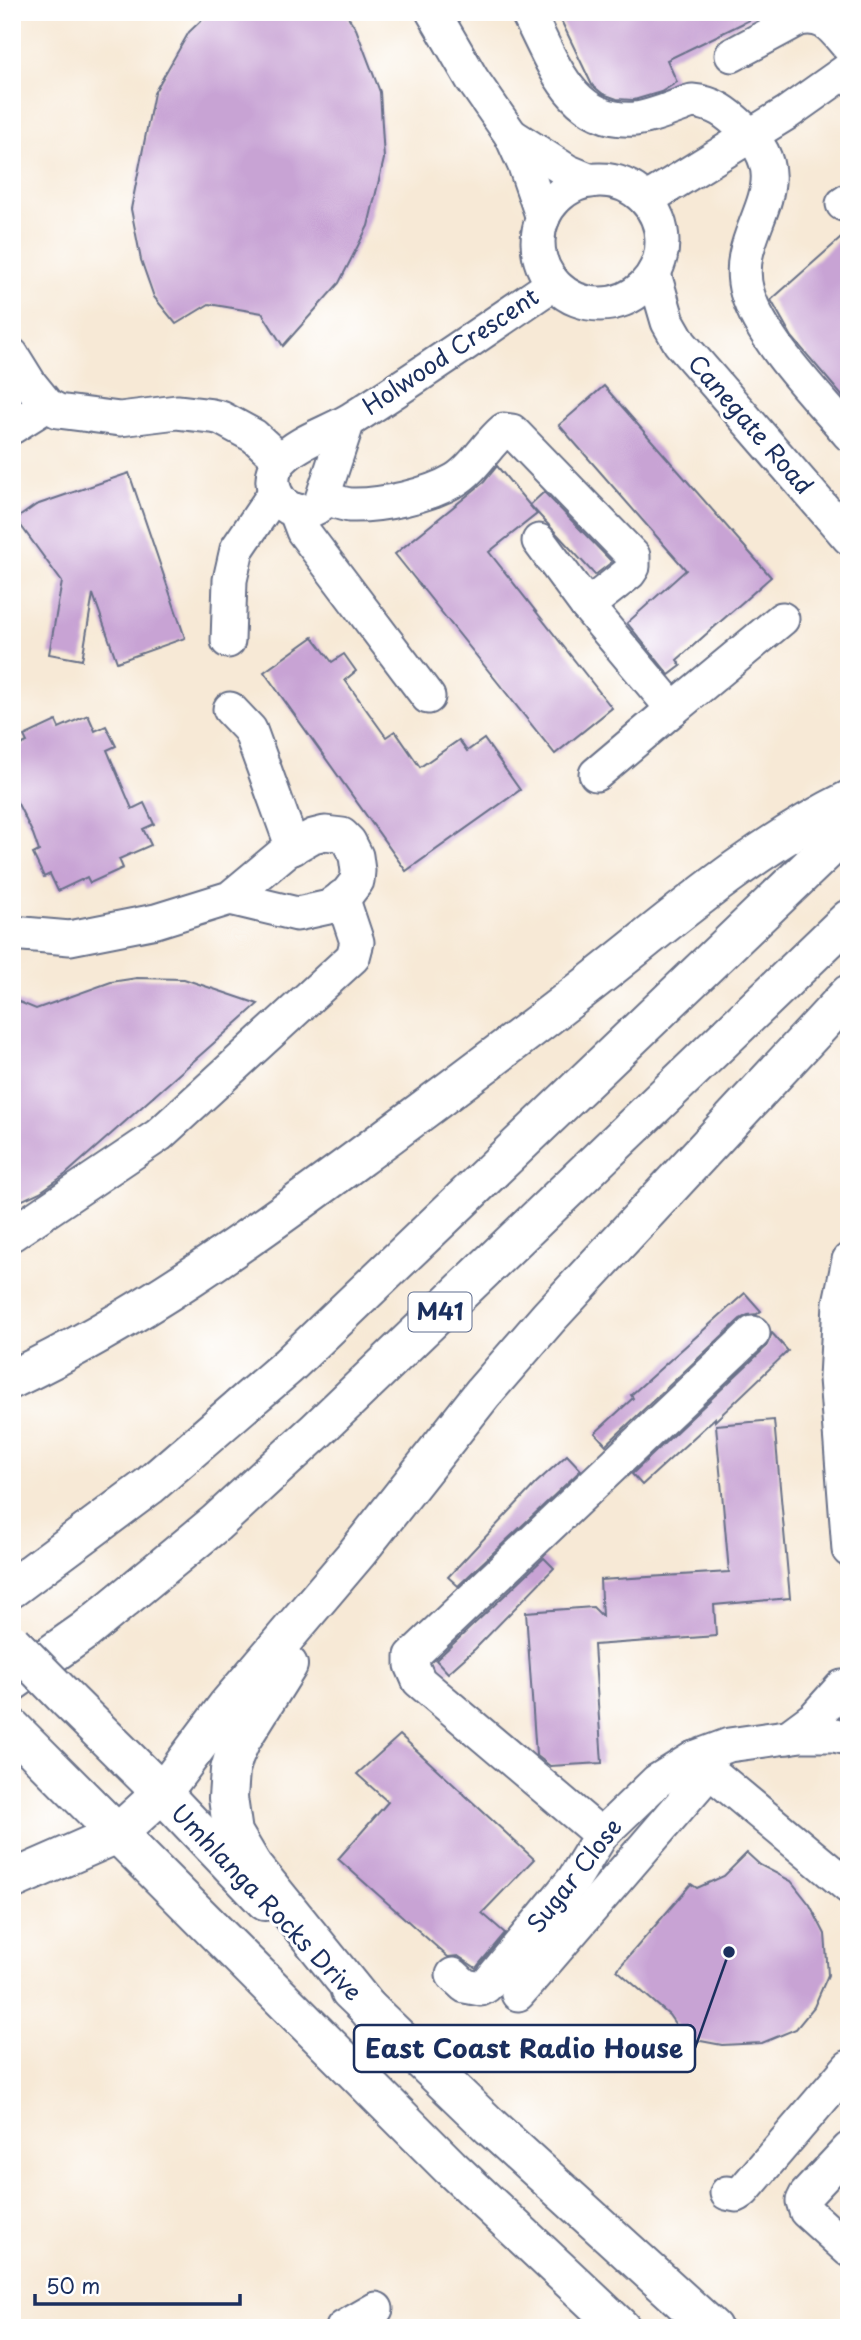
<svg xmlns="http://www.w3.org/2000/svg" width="861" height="2340" viewBox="0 0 861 2340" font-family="'Playpen Sans',sans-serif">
<rect width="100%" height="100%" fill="#fff"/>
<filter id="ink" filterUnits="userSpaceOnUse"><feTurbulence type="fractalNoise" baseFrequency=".0143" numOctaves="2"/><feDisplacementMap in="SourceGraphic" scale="14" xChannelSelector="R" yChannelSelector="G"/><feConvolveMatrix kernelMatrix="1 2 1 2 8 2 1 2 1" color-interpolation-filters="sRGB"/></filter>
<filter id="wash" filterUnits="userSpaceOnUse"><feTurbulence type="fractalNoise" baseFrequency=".00686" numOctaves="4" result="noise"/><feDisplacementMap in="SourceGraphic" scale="28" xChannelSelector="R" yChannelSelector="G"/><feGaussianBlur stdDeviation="1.57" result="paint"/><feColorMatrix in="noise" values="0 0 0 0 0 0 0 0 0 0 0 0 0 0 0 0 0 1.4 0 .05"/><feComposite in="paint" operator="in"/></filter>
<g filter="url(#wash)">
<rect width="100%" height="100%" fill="#f7e9d6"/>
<g id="blocks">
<g fill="#c8a3d4">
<path d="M210 12H345L356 29 380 92 384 159 368 226 339 283 283 346 262 313 209 304 176 324 154 297 141 260 131 209 154 93 189 32Z"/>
<path d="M557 12H766L667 60 677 82 661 92 634 100 617 99 603 94 592 85Z"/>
<path d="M849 231V404L792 337 771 300Z"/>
<path d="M604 386 771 577 677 660 681 666 669 675 627 623 686 570 559 425Z"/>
<path d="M497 466 537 514 489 552 612 708 555 754 395 554 484 482Z"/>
<path d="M129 473 185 638 117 662 93 594 82 660 49 654 62 582 16 519 36 505Z"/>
<path d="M544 492 612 562 595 575 530 505Z"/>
<path d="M313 637 332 662 344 654 356 671 345 680 386 737 395 731 420 767 459 740 467 751 484 739 520 790 406 871 264 672Z"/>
<path d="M88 715 95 731 106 726 116 746 107 750 132 809 144 803 154 824 143 829 151 845 119 859 123 868 90 883 87 877 58 891 50 874 44 877 33 854 39 851 33 834 12 792V749L27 742 24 736 56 721 59 728Z"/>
<path d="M137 978 184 979 258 1004 66 1174 40 1192 12 1205V999L36 1009 111 982Z"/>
<path d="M745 1293 761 1311 757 1314 748 1315 740 1319 606 1445 595 1433 633 1398 631 1395Z"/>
<path d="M772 1333 788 1351 715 1421V1418L642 1485 632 1474 766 1347Z"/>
<path d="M774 1420 790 1598 714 1605 716 1636 594 1645 602 1763 550 1766 536 1755 526 1612 593 1607 602 1616 600 1580 729 1572 716 1425Z"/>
<path d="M567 1455 581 1470 458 1586 448 1577 536 1483Z"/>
<path d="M544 1558 554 1568 475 1649 448 1673 436 1660Z"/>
<path d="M400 1735 534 1859 482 1913 505 1933 476 1968 458 1956 448 1957 338 1859 388 1802 357 1774Z"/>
<path d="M747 1853 760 1865 791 1881 810 1905 825 1934 828 1975 814 2007 796 2029 762 2043 722 2045 685 2038 669 2015 617 1970 691 1884 697 1888 724 1876Z"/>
</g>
</g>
</g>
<g filter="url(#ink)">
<use href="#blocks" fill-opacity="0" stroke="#687088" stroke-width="2"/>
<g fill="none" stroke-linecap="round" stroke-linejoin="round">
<g stroke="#687088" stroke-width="37">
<g id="minor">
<path d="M433 12 472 79 511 135 525 166 543 218"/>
<path d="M527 12C552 59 570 124 635 119 654 117 674 107 692 101 715 103 727 113 743 128 806 186 729 229 747 292 761 340 816 395 849 434"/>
<path d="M732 55 799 19C826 14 833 29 849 47"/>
<path d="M511 135 567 171 591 181"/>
<circle cx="600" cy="242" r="62"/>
<path d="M646 200 787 113 849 69"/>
<path d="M843 204 849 200"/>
<path d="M654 274 668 322 680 343 849 538"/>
<path d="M12 355 30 384 47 405 58 411 120 419 177 412 212 416 221 418 254 436 280 460"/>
<path d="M348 421 320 505C291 528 257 486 281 460 299 441 328 433 350 420 419 377 486 329 553 284"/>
<path d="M12 427 47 405"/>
<path d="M324 497C333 500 341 504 350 505 381 506 428 496 455 480 475 468 486 445 504 430L512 431 633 556V567L629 573 587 606 673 709 782 619"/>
<path d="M295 510 303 531 312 543 428 697"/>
<path d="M539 541 587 606"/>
<path d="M228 641 230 580 237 549 275 493"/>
<path d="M230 709 250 730 293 848"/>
<path d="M596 774 673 709"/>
<path d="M12 933 70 938 156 921 230 898 285 852 313 836 325 833 342 835 349 842 356 856 358 871 357 881 347 894 329 907 297 914 230 898"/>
<path d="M12 1234 159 1135 353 957 357 942 342 897"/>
<path d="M849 1260 840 1303 836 1378 849 1550"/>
<path d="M788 1737 815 1717 842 1687"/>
<path d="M694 1758 849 1887"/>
<path d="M601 1835 419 1681 412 1665V1656L753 1333"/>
<path d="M453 1975 465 1986 481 1989 486 1986 574 1879 601 1835 657 1781 694 1758 729 1745 801 1735H834L849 1738"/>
<path d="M518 1994 709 1772"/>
<path d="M849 2149 806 2195 803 2201 806 2211 849 2250"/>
<path d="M727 2193 737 2195 743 2191 849 2067"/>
<path d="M343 2328 376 2309"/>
</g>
</g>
<g stroke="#687088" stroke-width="42">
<g id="major">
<path d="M68 1700 162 1793 265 1901"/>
<path d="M12 1728 450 2167 621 2328"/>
<path d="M350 1991 491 2127 712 2328"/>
</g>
</g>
<g stroke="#687088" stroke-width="42">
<g id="highway">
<path d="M12 1379C137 1320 248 1240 359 1158 431 1104 503 1051 574 996 662 928 748 850 849 800"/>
<path d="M12 1588 149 1486 289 1365 849 829"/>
<path d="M288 1665 241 1740 234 1756 230 1770 228 1798 233 1833 252 1865 373 2015"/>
<path d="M12 1682 86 1630 216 1523 316 1431 849 919"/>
<path d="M12 1880 117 1834 162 1793 227 1706 357 1553 483 1393 549 1317 849 994"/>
</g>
</g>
<use href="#minor" stroke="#fff" stroke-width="33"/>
<use href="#major" stroke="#fff" stroke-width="38"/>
<use href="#highway" stroke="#fff" stroke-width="38"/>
<g stroke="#687088" stroke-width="42" stroke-linecap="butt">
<path id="major-bridge" d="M12 1643 68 1700"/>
</g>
<use href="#major-bridge" stroke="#fff" stroke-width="38"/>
</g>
</g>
<g text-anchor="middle" stroke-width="6" stroke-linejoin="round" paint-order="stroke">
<rect fill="#fff" stroke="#5f6d8e" stroke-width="2" x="408.5" y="1292.5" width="63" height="39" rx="5"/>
<g font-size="23" font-weight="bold" fill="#1b2f5e">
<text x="440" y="1320">M41</text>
</g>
<g font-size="24" fill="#1b2f5e" stroke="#fff">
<text transform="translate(451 352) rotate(-34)" y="8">Holwood Crescent</text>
<text transform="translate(750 425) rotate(49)" y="8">Canegate Road</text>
<text transform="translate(575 1876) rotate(-52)" y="8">Sugar Close</text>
<text transform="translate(266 1903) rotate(46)" y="8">Umhlanga Rocks Drive</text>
</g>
</g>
<path fill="none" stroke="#1b2f5e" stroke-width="2.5" d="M729 1952L695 2048"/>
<circle fill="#1b2f5e" stroke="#fff" stroke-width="2.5" cx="729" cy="1952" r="7"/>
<rect fill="#fff" stroke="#1b2f5e" stroke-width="2.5" x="354" y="2025" width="341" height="47" rx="7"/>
<g font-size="26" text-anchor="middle" font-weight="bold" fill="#1b2f5e">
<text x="524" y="2058">East Coast Radio House</text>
</g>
<rect width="861" height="2340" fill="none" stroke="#fff" stroke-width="42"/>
<path d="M35 2294v10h205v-10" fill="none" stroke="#1b2f5e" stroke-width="3.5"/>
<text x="46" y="2294" font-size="21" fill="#1b2f5e" stroke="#ffffff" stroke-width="5" paint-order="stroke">50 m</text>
</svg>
